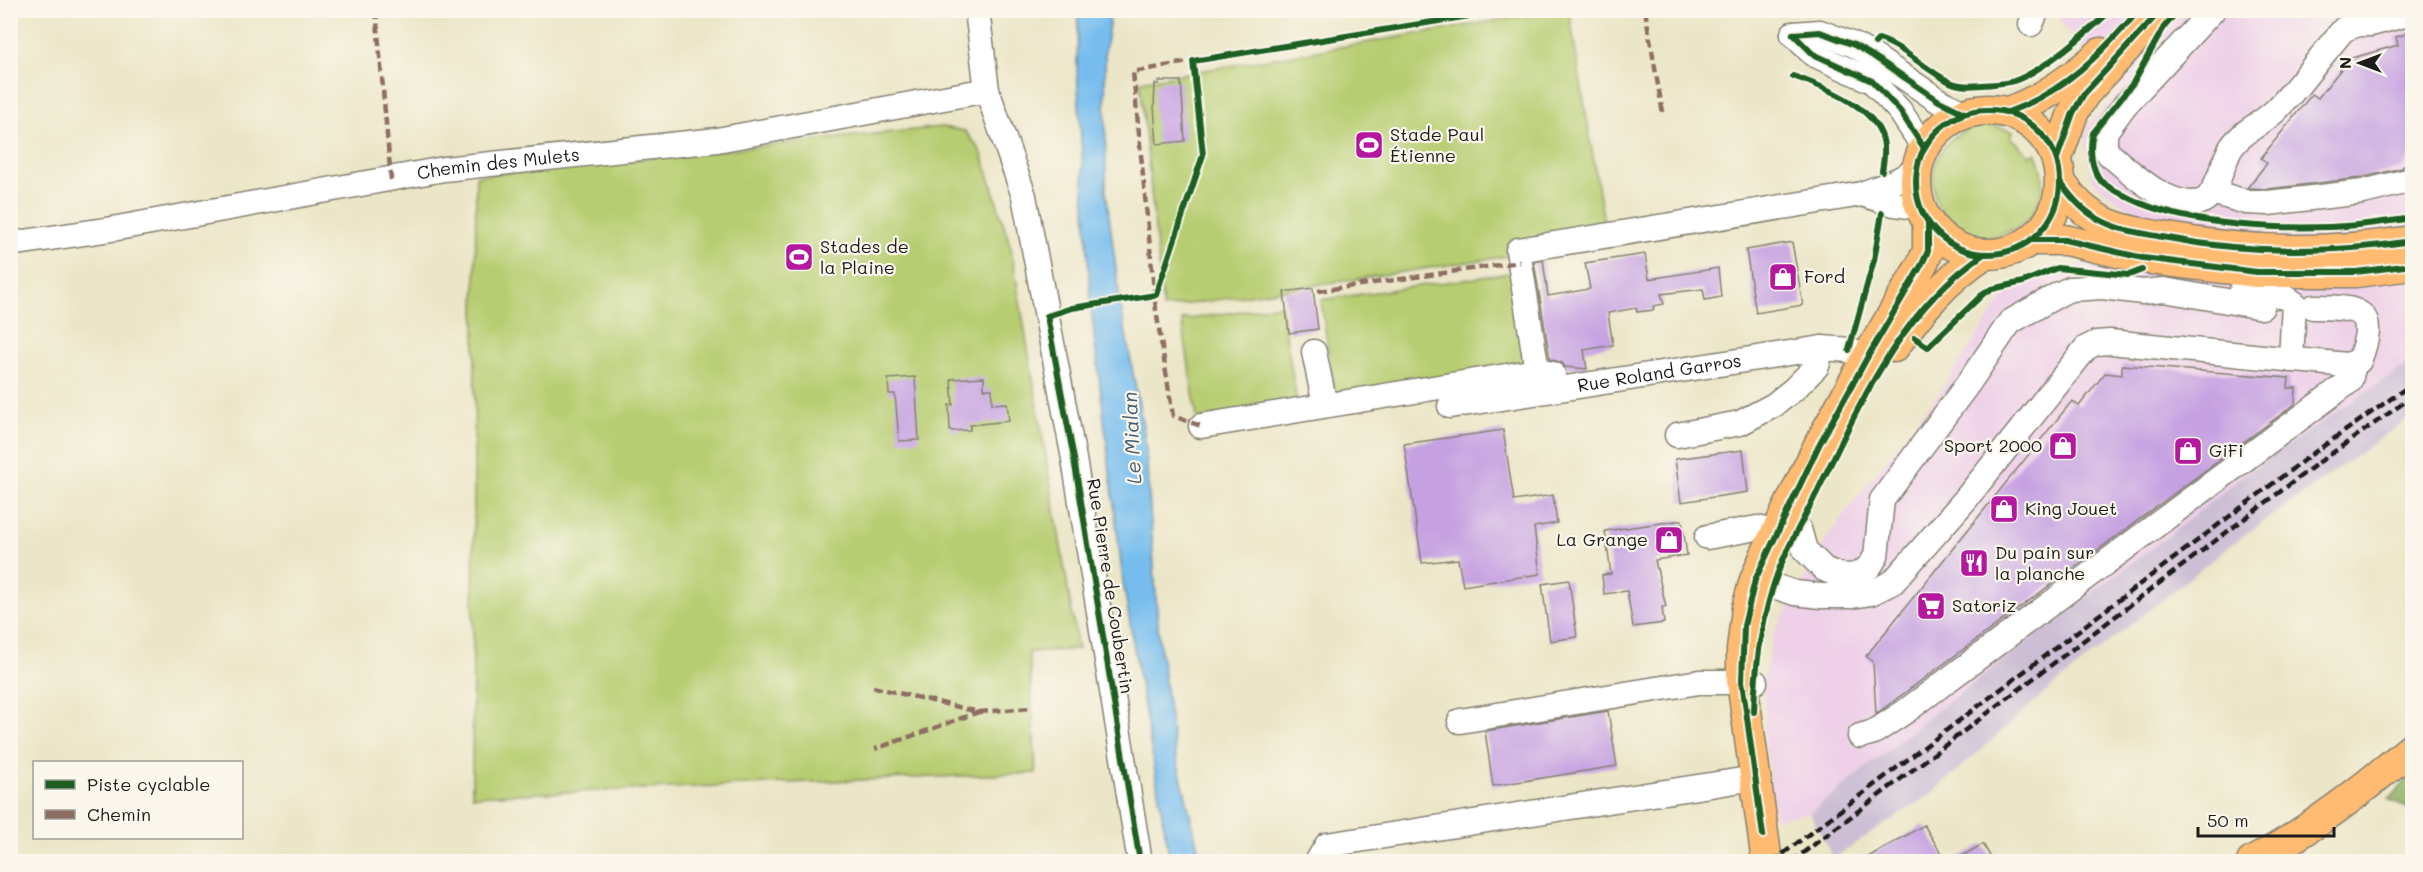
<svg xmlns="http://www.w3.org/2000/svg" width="2423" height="872" viewBox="0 0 2423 872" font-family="Mali,sans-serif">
<rect width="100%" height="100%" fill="#fbf7ec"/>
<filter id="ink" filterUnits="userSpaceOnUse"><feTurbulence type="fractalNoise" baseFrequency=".0167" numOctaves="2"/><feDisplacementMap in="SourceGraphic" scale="12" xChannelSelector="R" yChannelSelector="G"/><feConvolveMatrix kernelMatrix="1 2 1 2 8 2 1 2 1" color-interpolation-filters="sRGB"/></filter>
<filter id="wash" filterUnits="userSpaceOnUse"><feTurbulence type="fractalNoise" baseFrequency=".008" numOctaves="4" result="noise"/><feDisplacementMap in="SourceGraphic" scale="24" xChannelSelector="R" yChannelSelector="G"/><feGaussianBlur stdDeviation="1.35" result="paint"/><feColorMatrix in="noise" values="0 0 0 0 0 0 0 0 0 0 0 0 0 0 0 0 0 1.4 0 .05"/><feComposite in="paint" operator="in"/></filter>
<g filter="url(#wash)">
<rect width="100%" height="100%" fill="#ece6c8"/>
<path fill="#eed0e8" d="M2058 11H2412V361L2241 477 2173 532 1930 716 1810 813 1775 819 1765 741 1764 677 1773 634 1830 533 1944 386 2007 292 2065 267 2093 262 2135 266 2144 220 2092 181 2085 141 2088 125 2123 87 2061 24Z"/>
<path fill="#ccbed4" d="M2412 361V416L2235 542 2041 696 1931 794 1833 858 1810 813 1930 716 2173 532 2241 477Z"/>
<g fill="#b7cd71" stroke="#6a7446" stroke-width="1.5">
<path d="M1553 11H1569L1607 241 1163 308 1140 81Z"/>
<path d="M1984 125 1994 126 2013 131 2011 137 2030 156 2036 153C2069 221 1974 271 1939 207 1932 194 1931 177 1936 162 1944 140 1962 129 1984 125Z"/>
<path d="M942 127 965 131 981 151 1011 248 1078 649 1029 652 1036 773 472 796 476 176Z"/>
<path d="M1516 272 1530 368 1335 398 1321 300Z"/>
<path d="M1281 305 1297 403 1197 419 1182 320Z"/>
</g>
<path fill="#91b063" stroke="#566640" stroke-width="1.5" d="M2412 776V809L2388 799Z"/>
<path fill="#76bdee" stroke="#496c85" stroke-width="1.5" d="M1078 11H1111L1105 50 1106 191 1120 302 1145 438 1159 639 1174 747 1201 861H1170L1123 582 1091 308 1077 69Z"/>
<g id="blocks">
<g fill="#c6a1e1">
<path d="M2412 32V156L2402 168 2360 178 2268 189 2247 188 2267 163 2261 158 2312 94 2318 98 2349 59 2398 45 2396 37Z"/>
<path d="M1159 81H1181L1185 141 1157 144 1154 107 1155 84H1159Z"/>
<path d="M1792 242 1803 305 1756 313 1746 250Z"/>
<path d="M1645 254 1649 279 1718 268 1721 297 1705 300 1703 289 1661 294 1664 304 1653 306 1654 310 1637 312 1636 308 1608 313 1613 345 1584 350 1587 369 1565 367 1562 363 1550 359 1534 262 1543 260 1548 296 1590 289 1585 263Z"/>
<path d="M1313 288 1318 329 1289 333 1284 292Z"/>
<path d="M2122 365 2289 378 2288 388H2296L2295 404 1876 714 1873 662 1866 656 2072 401 2079 406 2105 373 2122 375Z"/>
<path d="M915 377 919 440 899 441 895 394H889L888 379Z"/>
<path d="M984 377V389H992V404L1007 403 1009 421 970 425V430L950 431 949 405H953L951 379Z"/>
<path d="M1503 430 1514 501 1553 495 1557 523 1534 527 1540 574 1463 586 1458 559 1422 563 1404 444Z"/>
<path d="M1743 450 1748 492 1681 502 1675 459Z"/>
<path d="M1682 520 1687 555 1655 560 1666 607H1662L1664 623 1633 627 1627 591 1604 594 1602 575 1611 574 1605 531Z"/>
<path d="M1569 580 1577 637 1550 641 1542 584Z"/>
<path d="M1608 711 1617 766 1493 786 1485 731Z"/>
<path d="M1924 825 1946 861H1861L1905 836Z"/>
<path d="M1983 844 1993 861H1953Z"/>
</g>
</g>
</g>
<g filter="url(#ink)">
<use href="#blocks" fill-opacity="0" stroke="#848172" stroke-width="1.5"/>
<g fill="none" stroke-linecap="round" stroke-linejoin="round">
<g stroke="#848172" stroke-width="27">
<g id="minor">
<path d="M977 10 987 90 1024 196 1074 459 1140 862"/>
<path d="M2213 10 2125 105 2105 132V148L2109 154C2132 173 2168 209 2200 202 2217 198 2222 162 2231 148 2242 131 2262 124 2276 110 2301 85 2321 55 2344 29L2359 24H2371L2412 13"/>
<path d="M2031 24 2037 10"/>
<path d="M1793 34 1820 32 1854 45 1873 56 1939 101 1964 113"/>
<path d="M1793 34 1813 54 1872 81 1900 111 1924 148"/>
<path d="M2212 192 2246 202 2268 203 2363 192 2412 180"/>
<path d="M1862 194 1894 204 1921 208"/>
<path id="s1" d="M10 244 112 229 444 169 717 140 987 90"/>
<path d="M2242 290 2285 297 2294 303 2291 360"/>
<path d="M1314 352 1325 405"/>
<path d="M1537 371 1518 250 1862 194C1881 186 1906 181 1918 164"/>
<path id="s2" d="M1450 406 1822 348 1849 350 1867 358"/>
<path d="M1201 426 1537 371 1553 374"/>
<path d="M1677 435 1740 423 1774 405 1794 389 1817 366 1822 348"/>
<path d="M1799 529 1805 550 1824 569 1838 575 1852 576 1861 573 1870 566 1876 556 1882 500 1970 381 2010 322 2061 293 2070 289 2103 287 2142 292 2164 290 2262 307"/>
<path d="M1707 537 1757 528 1776 532"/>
<path d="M1755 580 1795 593 1821 596H1852L1871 593 1893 582 1965 500 2086 348 2096 343 2110 342 2347 365 2359 361C2380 307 2358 308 2313 307"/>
<path d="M1460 721 1699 682H1755"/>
<path d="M1860 736 1874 732 1906 711 2350 381 2354 364"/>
<path d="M1317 862 1327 845 1755 778"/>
</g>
</g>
<g stroke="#848172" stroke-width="33">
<g id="major">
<circle cx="1988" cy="182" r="72"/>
<path d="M2008 112C2043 100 2074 77 2101 53"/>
<path d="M2057 158 2073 113 2084 94 2161 10"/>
<path d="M2061 183C2073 200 2085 213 2104 222 2122 231 2142 233 2162 237 2245 253 2329 254 2412 241"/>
<path d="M2032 240H2065L2143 258 2257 272H2356L2412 265"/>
<path d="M1894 347C1920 310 1946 279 1984 254"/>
<path d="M1767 862 1742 681V650L1747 608 1755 580 1766 554 1820 443 1867 358 1922 264 1928 251V222"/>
<path d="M2252 862C2310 831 2362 790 2412 748"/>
</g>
</g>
<use href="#minor" stroke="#fff" stroke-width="24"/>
<use href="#major" stroke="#ffbb71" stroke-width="30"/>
<g stroke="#1c1c1c" stroke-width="4.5" stroke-dasharray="9 4.5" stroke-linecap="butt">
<path d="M1772 862 2312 454 2412 384"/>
<path d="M1791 862 2318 463 2412 397"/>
</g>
<g stroke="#8d6e63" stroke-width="4.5" stroke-dasharray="9 4.5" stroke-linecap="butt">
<path d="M376 10 391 180"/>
<path d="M1645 10 1663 114"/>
<path d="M1198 60 1133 72 1156 310 1173 416 1201 426"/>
<path d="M1318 291 1520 262"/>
<path d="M873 687 979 712 875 749"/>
<path d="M979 712 1032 708"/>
</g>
<g stroke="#fbf7ec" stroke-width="10">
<g id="cycleway">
<path d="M2179 10 2164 27 2133 83 2093 133C2089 147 2091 169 2101 181 2106 186 2114 190 2120 193 2175 225 2267 229 2330 227 2358 226 2385 222 2412 218"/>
<path d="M1793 34 1820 32 1854 45 1873 56 1939 101 1964 113"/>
<path d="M1793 34 1813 54 1872 81 1900 111 1924 148"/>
<path d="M1875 43 1879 39C1906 48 1925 70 1950 82 1960 87 1972 86 1982 85 1993 84 2004 84 2014 81 2043 71 2088 32 2111 10"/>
<path d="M1793 76C1821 86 1869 104 1881 134 1886 145 1884 159 1882 171"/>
<circle cx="1988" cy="182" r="72"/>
<path d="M2008 112C2063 93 2102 53 2139 10"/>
<path d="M2057 158 2073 113 2084 94 2161 10"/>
<path d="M2061 183C2073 200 2085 213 2104 222 2122 231 2142 233 2162 237 2245 253 2329 254 2412 241"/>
<path d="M2032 240H2065L2143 258 2257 272H2356L2412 265"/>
<path d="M1915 338 1928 347 1985 292 1992 289 2023 282 2057 268 2129 275 2142 270"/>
<path d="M1849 350 1874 260 1882 213"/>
<path d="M1754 712C1755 671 1760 630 1772 590 1782 555 1802 523 1818 490 1860 404 1901 309 1984 254"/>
<path d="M1763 835 1742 681 1744 626 1755 580 1820 443 1867 358 1922 264 1928 251V222"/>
<path d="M1140 862 1074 459 1047 316 1072 308 1156 295 1203 155 1193 61 1506 10"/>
</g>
</g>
<use href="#cycleway" stroke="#1b5e20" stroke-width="6"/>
</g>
</g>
<defs>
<g id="stadium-square" transform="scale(1.5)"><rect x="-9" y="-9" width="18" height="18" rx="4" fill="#b5179e" stroke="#fbf7ec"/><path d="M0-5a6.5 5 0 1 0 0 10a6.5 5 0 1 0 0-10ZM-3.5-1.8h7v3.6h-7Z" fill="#fff"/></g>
<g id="shop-square" transform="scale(1.5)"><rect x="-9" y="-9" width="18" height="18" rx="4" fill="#b5179e" stroke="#fbf7ec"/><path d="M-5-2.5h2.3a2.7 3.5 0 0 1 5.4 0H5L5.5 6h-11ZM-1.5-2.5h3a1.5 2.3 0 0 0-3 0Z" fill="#fff"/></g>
<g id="restaurant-square" transform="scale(1.5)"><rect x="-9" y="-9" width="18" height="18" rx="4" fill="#b5179e" stroke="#fbf7ec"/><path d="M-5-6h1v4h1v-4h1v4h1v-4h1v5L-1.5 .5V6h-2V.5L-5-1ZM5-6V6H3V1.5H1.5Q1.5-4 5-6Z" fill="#fff"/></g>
<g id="supermarket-square" transform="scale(1.5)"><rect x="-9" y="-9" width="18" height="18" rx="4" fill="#b5179e" stroke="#fbf7ec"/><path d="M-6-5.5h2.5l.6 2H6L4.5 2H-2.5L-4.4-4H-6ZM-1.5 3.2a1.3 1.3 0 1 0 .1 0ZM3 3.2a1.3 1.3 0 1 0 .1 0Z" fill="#fff"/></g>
</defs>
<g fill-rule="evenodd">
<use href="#stadium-square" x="1369" y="145"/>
<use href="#stadium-square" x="799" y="257"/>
<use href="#shop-square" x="1783" y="277"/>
<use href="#shop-square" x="2063" y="446"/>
<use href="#shop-square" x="2188" y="451"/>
<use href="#shop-square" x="2004" y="509"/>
<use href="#shop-square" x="1669" y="540"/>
<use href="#restaurant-square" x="1974" y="563"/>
<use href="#supermarket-square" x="1931" y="606"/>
</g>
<g text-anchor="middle" stroke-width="4.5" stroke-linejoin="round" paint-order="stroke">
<g font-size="18" fill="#1c1c1c" stroke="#fbf7ec" text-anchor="start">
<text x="1390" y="141">Stade Paul<tspan x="1390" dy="21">Étienne</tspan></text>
<text x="820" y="253">Stades de<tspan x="820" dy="21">la Plaine</tspan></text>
<text x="1804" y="283">Ford</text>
<text x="2042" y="452" text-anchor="end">Sport 2000</text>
<text x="2209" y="457">GiFi</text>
<text x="2025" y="515">King Jouet</text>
<text x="1648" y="546" text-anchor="end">La Grange</text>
<text x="1995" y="559">Du pain sur<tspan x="1995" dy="21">la planche</tspan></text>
<text x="1952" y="612">Satoriz</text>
</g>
<g font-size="18" fill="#1c1c1c" stroke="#fbf7ec">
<text dy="6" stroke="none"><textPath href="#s1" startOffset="495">Chemin des Mulets</textPath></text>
<text dy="6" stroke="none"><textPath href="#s2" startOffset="212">Rue Roland Garros</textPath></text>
<text transform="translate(1110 586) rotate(81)" y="6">Rue Pierre de Coubertin</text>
</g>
<g font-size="20" font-style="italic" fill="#405c70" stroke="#fbf7ec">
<text transform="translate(1132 438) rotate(-93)" y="7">Le Mialan</text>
</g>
</g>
<rect width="2423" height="872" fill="none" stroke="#fbf7ec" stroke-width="36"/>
<rect x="33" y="761" width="210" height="78" fill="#fbf7ec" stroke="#a29f99" stroke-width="1.5"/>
<rect x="45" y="780" width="30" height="9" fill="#1b5e20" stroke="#a29f99" stroke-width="1.5"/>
<text x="87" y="791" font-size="18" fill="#1c1c1c">Piste cyclable</text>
<rect x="45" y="810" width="30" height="9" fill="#8d6e63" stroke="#a29f99" stroke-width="1.5"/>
<text x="87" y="821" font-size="18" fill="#1c1c1c">Chemin</text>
<g transform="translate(2360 63) rotate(270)" stroke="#fbf7ec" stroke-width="4.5" paint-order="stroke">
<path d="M0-4.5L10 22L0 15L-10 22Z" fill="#1c1c1c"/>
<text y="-9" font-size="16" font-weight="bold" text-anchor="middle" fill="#1c1c1c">N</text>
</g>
<path d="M2198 827v9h136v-9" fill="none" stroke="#1c1c1c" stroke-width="3"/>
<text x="2207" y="827" font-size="18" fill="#1c1c1c" stroke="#fbf7ec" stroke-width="4.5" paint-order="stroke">50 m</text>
</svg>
